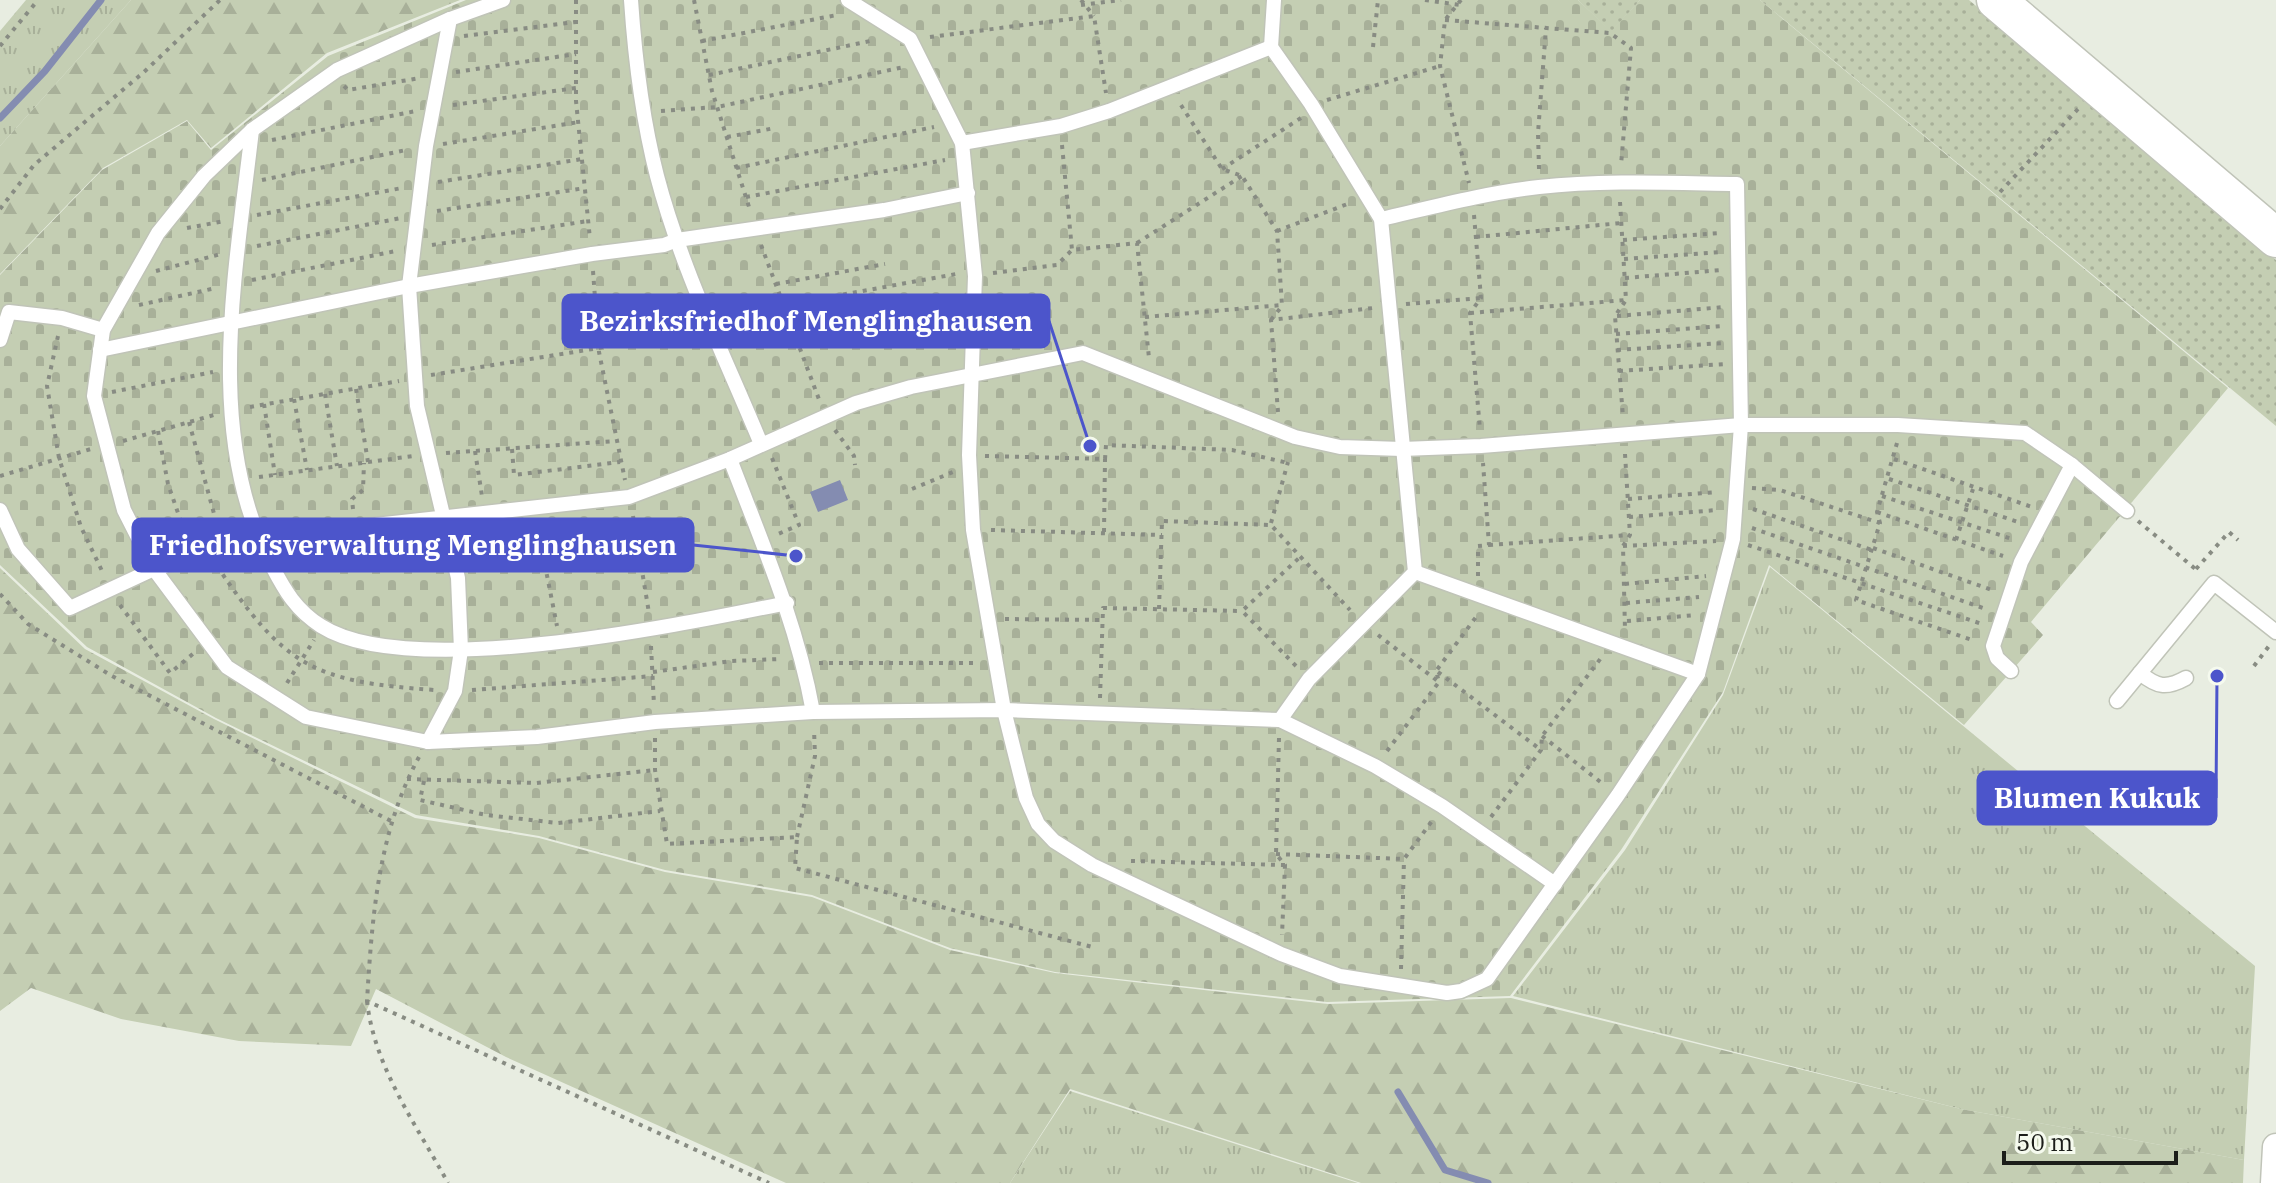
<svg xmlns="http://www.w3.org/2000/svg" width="2276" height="1183" viewBox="0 0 2276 1183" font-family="'IBM Plex Serif',serif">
<defs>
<pattern id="grass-tufts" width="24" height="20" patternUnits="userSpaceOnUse" patternTransform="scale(2)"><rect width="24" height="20" fill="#c4ceb3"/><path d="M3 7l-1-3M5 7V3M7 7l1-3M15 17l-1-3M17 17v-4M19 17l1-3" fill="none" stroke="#a8b099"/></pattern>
<pattern id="forest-firs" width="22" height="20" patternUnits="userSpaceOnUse" patternTransform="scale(2)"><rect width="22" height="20" fill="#c4ceb3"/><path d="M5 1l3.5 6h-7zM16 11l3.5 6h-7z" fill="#a8b099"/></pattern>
<pattern id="cemetery-stones" width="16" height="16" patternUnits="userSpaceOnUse" patternTransform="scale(2)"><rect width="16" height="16" fill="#c4ceb3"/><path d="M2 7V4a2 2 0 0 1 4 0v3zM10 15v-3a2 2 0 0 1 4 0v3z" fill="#a8b099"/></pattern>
<pattern id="garden-dots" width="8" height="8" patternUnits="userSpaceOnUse" patternTransform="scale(2)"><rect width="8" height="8" fill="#c4ceb3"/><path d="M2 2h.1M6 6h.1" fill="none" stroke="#a8b099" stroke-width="1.8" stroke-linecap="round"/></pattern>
</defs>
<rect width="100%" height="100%" fill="#e8ede1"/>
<g fill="url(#grass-tufts)">
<path d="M26 0H131L0 146V31Z"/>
<path d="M1770 567 2255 966 2244 1160 1961 1109 1513 996 1625 850 1723 695Z"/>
<path d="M1070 1091 1358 1183H1010Z"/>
</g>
<g fill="url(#forest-firs)">
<path d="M131 0H460L327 53 211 148 187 120 103 168 0 274V146Z"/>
<path d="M0 568 85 649 214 719 415 818 539 838 665 872 812 897 950 950 1055 973 1328 1004 1511 998 1961 1109 2244 1160 2243 1183H1361L1070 1089 1010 1183H786L506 1057 376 989 351 1046 239 1041 121 1019 31 988 0 1011Z"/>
</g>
<path fill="url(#cemetery-stones)" d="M466 0H1578L1611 31 1640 0H1760L2228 388 2031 622 2043 635 1964 725 1769 565 1723 692 1621 850 1510 996 1327 1002 1055 972 950 948 812 895 665 870 539 836 416 815 216 718 87 647 0 565V275L102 170 187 121 211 150 328 56Z"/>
<g fill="url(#garden-dots)">
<path d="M1578 0H1640L1611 32Z"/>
<path d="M1760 0H1969L2276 260V426Z"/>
</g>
<path fill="#848cb1" d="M840 480 848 500 818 512 810 492Z"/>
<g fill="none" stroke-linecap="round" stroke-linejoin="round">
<g stroke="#848cb1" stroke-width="7">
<path d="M0 118 45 71 101 0"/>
<path d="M1398 1092 1445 1170 1488 1183"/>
</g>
<g stroke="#c0c4b8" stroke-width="17">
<g id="lane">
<path d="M503 0 450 19 337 70 252 130 204 176 158 233 103 330 94 396 124 510 154 569 227 667 306 717 428 742 537 737 655 722 813 712 1004 710 1280 720 1375 766 1442 806 1555 884"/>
<path d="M631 0C635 59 642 118 657 176 681 268 725 357 761 444"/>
<path d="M848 0 910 39 962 143 975 276 969 455 973 530 1004 710 1026 798 1038 824 1054 841 1092 865 1281 954 1340 976 1447 993 1461 991 1487 979 1618 795 1698 674 1733 539 1741 425 1737 184C1671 183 1604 180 1539 187 1485 193 1433 207 1381 219"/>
<path d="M1274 0 1271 47 1311 104 1381 219 1415 572 1309 679 1280 720"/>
<path d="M252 130C236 271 203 435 272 566 285 591 296 610 321 626 409 682 684 624 787 603"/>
<path d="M962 143 1061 126 1109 111 1271 47"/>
<path d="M0 340 9 312 62 318 103 330"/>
<path d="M100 350 409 286 592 254 664 245 677 240 884 210 968 193"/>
<path d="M730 459C762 543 797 623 813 712"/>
<path d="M0 510 18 549 70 608 154 569 257 538 629 497 730 459 856 403 911 387 1083 353 1295 437 1340 447 1402 449 1481 446 1741 425H1898L2025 433 2072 465 2127 511"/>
<path d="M1415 572 1698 674"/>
<path d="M2011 671 1997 658 1993 646 2021 562 2072 465"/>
<path d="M2140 673C2157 687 2166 689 2186 678"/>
<path d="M2117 701 2214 583 2276 632"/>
<path d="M428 742 455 691 461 650 458 578 417 406 409 286 426 146 450 19"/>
</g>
</g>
<g stroke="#c0c4b8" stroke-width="29">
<path id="street" d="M2274 1183 2276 1147"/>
</g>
<g stroke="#c0c4b8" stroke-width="41">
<path id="secondary" d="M1996 0 2276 238"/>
</g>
<g stroke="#888c83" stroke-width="4" stroke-dasharray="4 6" stroke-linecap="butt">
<path d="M576 0V101L590 239"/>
<path d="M694 0 712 91 750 210"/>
<path d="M1081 0 1094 16"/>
<path d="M1425 0 1460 5"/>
<path d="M1461 0 1445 20 1440 66 1469 183"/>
<path d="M1081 5 1121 0"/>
<path d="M1445 20 1610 33 1631 48 1621 165"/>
<path d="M464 36 576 22"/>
<path d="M930 37 1094 16 1106 93"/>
<path d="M702 41 837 15"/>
<path d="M0 46 38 0"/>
<path d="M1373 47 1378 0"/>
<path d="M456 72 576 54"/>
<path d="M709 75 875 40"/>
<path d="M344 86 348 90 420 78"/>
<path d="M1327 100 1440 66"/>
<path d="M453 105 576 88"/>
<path d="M661 111 717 107 904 67"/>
<path d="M727 137 775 128"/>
<path d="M272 140 416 111"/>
<path d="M443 144 579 122"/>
<path d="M1062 145 1072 250"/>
<path d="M736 168 934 127"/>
<path d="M1222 169 1301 118"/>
<path d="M1539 169 1538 133 1546 28"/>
<path d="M262 180 406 150"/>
<path d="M438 182 582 159"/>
<path d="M2000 192 2078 109"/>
<path d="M746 197 945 160"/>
<path d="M1620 202 1626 300 1615 316 1623 417"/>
<path d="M0 209 34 165 144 72 220 0"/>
<path d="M437 211 585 188"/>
<path d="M257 215 402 188"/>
<path d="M1474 215 1481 298 1470 313 1480 430"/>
<path d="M187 228 225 221"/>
<path d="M1277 231 1350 203"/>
<path d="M1476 237 1621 223"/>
<path d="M1623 240 1720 233"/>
<path d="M1137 243 1242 176"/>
<path d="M432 245 588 221"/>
<path d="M761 245 820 402"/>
<path d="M257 246 401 218"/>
<path d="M1624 259 1721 252"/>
<path d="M156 271 221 254"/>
<path d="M593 271 599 352 625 480"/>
<path d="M993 273 1057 265 1072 250 1137 243 1149 358"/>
<path d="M1625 278 1722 270"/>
<path d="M252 280 396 251"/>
<path d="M776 284 885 264"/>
<path d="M1406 304 1481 298"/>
<path d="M139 305 216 288"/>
<path d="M1470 313 1626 300"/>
<path d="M725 316 956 274"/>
<path d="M1617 316 1724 307"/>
<path d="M1145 317 1282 305 1277 231 1242 176 1222 169 1179 102"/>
<path d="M1271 320 1282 306"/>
<path d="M1616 334 1722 326"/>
<path d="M58 336 47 386 59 458 81 527 103 573"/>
<path d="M1617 350 1723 343"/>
<path d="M1619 371 1725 364"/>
<path d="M431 375 599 348 689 325"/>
<path d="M356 389 368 462"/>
<path d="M112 392 213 372"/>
<path d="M325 394 337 466"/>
<path d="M294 399 307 470"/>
<path d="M264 404 275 475"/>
<path d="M250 407 399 381"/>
<path d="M1278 412 1271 320 1373 308"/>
<path d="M189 422 219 532"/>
<path d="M835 430 854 456 855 465"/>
<path d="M158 431 168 484 188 542"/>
<path d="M123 441 214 415"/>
<path d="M1897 443 1877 512 1880 523 1856 600 1975 641"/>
<path d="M512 449 514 475 620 462"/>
<path d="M475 451 482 496"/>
<path d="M446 453 615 441"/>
<path d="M1625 454 1630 535 1623 546 1625 630"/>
<path d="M985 456 1105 459 1106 445 1232 450 1288 463"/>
<path d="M772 458 799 525 778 534"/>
<path d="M1894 459 2032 507"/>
<path d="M0 476 91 449"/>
<path d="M259 477 413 456"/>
<path d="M1889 479 2021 523"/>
<path d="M1752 488 1780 490 1880 523"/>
<path d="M912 489 953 472"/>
<path d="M1882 496 2012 539"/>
<path d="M1628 499 1717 492"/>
<path d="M353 509 352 499 363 490 364 463"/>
<path d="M1753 509 1872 550"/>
<path d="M1877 512 2003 556"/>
<path d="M633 516 649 613"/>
<path d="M1629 517 1717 510"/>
<path d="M2138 521 2199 572"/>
<path d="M1271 523 1288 462"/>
<path d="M537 525 557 626"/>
<path d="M1752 528 1986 609"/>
<path d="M991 530 1162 535"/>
<path d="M1104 532 1105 459"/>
<path d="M1956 540 1973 489"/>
<path d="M1489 545 1630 535"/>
<path d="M1748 545 1982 624"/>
<path d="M1623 546 1716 541"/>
<path d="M1873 548 1992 590"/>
<path d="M217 566C285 667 314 682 435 690"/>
<path d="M2196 569 2229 532 2238 540"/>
<path d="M1478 576V546L1489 545 1483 463"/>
<path d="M1625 584 1706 576"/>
<path d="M0 594 28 624 112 676 391 821"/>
<path d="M1626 603 1699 597"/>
<path d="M120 605 170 673 194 653"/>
<path d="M1159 609 1162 521 1271 525 1350 610"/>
<path d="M1005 619 1102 620"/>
<path d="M1627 621 1696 615"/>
<path d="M1378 635 1439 682"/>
<path d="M651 646 654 705"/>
<path d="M819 663H978"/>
<path d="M1296 666 1242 611 1299 558"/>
<path d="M2254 666 2269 646"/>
<path d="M653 672 732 661 781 659"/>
<path d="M1438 672 1541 750"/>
<path d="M287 683 314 640"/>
<path d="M472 690 653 676"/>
<path d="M1100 698 1103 608 1242 611"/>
<path d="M1542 736 1603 784"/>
<path d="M655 738V770L667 844 797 837 795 868 1096 948"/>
<path d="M1279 738 1276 854 1285 865 1282 935"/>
<path d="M1387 751 1439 682 1436 671 1479 613"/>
<path d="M419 757C378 832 372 918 367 1001L769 1183"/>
<path d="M407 779 536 783 655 770"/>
<path d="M424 781 420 800 486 815 558 823 660 811"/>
<path d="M1491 817 1541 750 1542 736 1601 658"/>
<path d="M797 837 815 756 814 729"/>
<path d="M1276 854 1404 859 1432 821"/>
<path d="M1131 861 1285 865"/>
<path d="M1401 969 1404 859"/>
<path d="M367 1001C374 1067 417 1126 448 1183"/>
</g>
<use href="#lane" stroke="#fff" stroke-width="14"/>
<use href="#street" stroke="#fff" stroke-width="26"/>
<use href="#secondary" stroke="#fff" stroke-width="38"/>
</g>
<path fill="none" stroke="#4c55cb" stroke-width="3" d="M1090 446L1049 321M796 556L693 545M2217 676L2216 798"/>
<g fill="#4c55cb" stroke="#f5faee" stroke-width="3">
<circle cx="1090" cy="446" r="8"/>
<circle cx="796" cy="556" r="8"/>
<circle cx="2217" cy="676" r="8"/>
</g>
<g fill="#4c55cb" stroke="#4c55cb" stroke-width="3">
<rect x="563" y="295" width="486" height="52" rx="8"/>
<rect x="133" y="519" width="560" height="52" rx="8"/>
<rect x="1978" y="772" width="238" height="52" rx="8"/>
</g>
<g font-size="28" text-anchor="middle" font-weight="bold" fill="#fff">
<text x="806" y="331">Bezirksfriedhof Menglinghausen</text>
<text x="413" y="555">Friedhofsverwaltung Menglinghausen</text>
<text x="2097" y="808">Blumen Kukuk</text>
</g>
<path d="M2004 1151v12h172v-12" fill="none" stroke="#1c1e1a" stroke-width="4"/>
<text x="2016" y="1151" font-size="24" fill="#1c1e1a" stroke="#f5faee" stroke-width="6" paint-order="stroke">50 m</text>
</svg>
